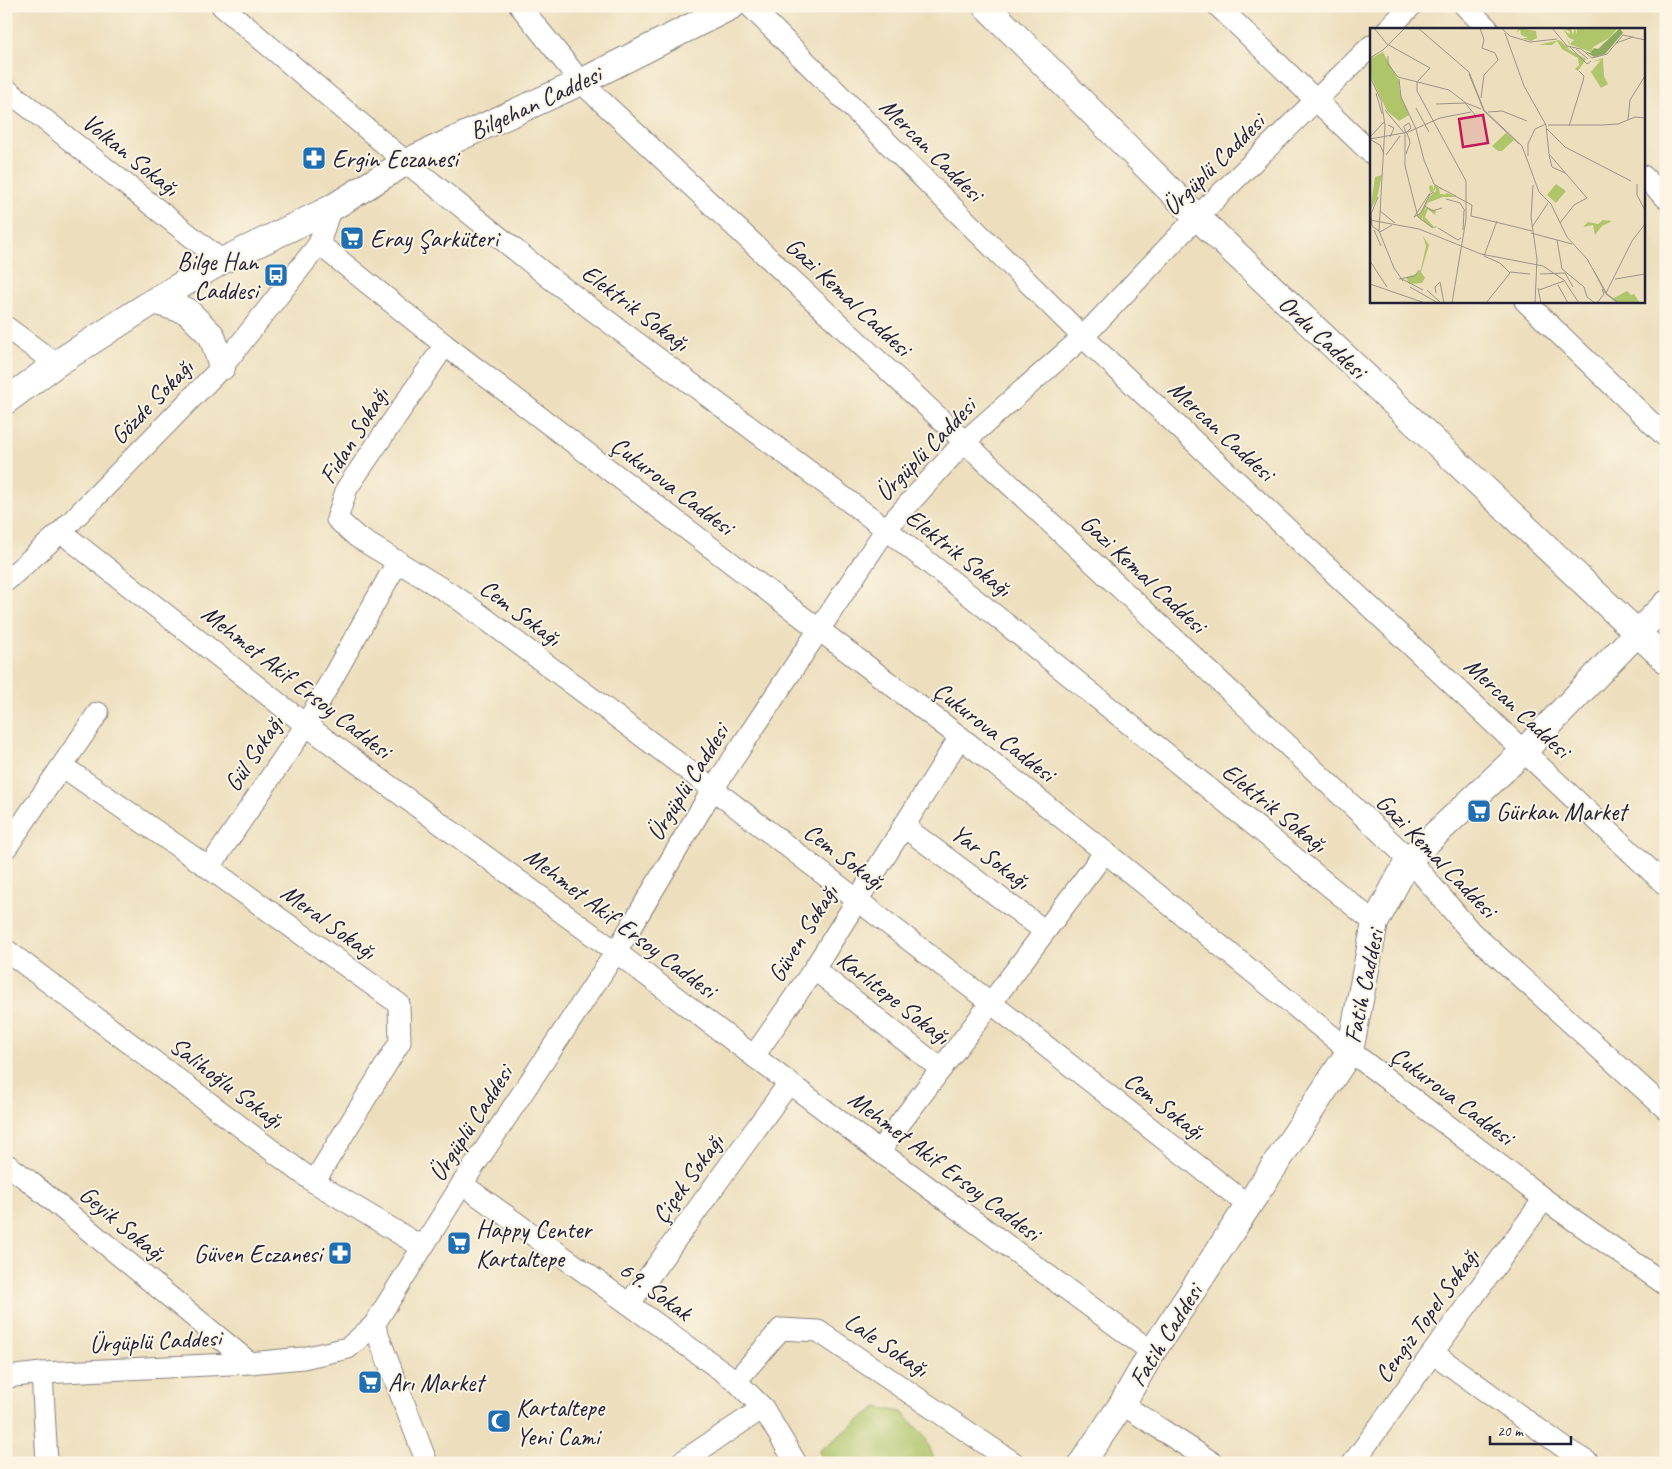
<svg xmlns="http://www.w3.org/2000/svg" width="1672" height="1469" viewBox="0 0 1672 1469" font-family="Caveat,sans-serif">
<rect width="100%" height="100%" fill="#fcf5e5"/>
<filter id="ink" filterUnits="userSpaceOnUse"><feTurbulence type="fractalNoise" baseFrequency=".02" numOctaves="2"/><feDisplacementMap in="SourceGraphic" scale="10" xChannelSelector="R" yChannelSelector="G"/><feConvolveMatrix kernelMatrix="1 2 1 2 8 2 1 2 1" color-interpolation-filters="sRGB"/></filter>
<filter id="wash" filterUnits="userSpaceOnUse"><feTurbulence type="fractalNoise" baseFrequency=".0096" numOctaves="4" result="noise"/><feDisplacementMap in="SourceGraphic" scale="20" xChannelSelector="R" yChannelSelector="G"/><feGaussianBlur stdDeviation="1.12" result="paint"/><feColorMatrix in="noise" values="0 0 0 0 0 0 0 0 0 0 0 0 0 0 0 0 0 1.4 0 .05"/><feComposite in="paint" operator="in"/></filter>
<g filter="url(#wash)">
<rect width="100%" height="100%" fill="#eddfbd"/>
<path fill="#afc56a" stroke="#687452" d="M877 1407 902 1412 925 1437 936 1463H824L819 1451Z"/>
</g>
<g filter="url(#ink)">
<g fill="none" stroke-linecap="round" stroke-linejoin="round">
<g stroke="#88807c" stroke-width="23">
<g id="minor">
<path d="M222 6 406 162 550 278 886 529 1006 624 1375 923"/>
<path d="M520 6 581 82 1409 859 1471 932 1666 1109"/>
<path d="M750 6 1083 337 1666 885"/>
<path d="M1218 6 1371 153"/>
<path d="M1465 6 1488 29"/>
<path d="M1388 29 1411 6"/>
<path d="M6 89 222 261"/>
<path d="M1643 176 1666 198"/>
<path d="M319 244 445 345 960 737 1105 852 1350 1051 1544 1199 1666 1285"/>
<path d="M1525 301 1666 437"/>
<path d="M6 327 56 364"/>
<path d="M445 345 347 488 337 519 357 537 459 599 713 789 991 1003 1249 1206"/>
<path d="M61 532 306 725 616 952 879 1151 1152 1352"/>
<path d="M6 581 61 532 222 367 319 244 330 209"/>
<path d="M62 766 209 868 399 1004 400 1042 314 1182"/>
<path d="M903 826 1045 931"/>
<path d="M6 848 98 713"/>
<path d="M209 868 306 725 398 561"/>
<path d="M6 950 314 1182 422 1247"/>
<path d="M814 969 941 1069"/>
<path d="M754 1056 814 969 960 737"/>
<path d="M879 1151 1105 852"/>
<path d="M6 1164 29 1181 250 1363"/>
<path d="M462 1184 736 1381 763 1408 796 1463"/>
<path d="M629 1304 789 1083"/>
<path d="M374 1325 427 1463"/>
<path d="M1433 1353 1566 1449 1589 1463"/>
<path d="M42 1373 47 1463"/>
<path d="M6 1377 42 1373 250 1363 303 1358 348 1348 374 1325 462 1184 616 952 713 789 886 529 964 442 1083 337 1197 217 1371 46"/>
<path d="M736 1381 781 1329 818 1331 1014 1463"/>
<path d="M1122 1404 1213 1463"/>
<path d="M680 1463 763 1408"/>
<path d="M1353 1463 1544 1199"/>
</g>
</g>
<g stroke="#88807c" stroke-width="28">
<g id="tertiary">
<path d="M986 6 1197 217 1666 660"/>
<path d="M154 301 187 311 212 336 222 367"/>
<path d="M6 401 56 364 154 301 222 261 330 209 406 162 581 82 732 6"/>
<path d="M1082 1463 1122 1404 1152 1352 1350 1051 1375 923 1409 859 1524 751 1637 633 1666 604"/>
</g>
</g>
<use href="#minor" stroke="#fff" stroke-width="21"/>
<use href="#tertiary" stroke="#fff" stroke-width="26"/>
</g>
</g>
<defs>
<g id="pharmacy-square" transform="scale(1.25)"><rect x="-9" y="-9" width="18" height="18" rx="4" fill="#1f6fb2" stroke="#fcf5e5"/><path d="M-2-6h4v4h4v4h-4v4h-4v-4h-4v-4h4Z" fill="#fff"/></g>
<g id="supermarket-square" transform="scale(1.25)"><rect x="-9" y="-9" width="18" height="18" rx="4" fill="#1f6fb2" stroke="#fcf5e5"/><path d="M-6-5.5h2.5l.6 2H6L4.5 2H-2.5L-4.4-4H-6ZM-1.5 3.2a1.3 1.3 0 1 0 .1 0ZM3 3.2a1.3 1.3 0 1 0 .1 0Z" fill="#fff"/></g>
<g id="bus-square" transform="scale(1.25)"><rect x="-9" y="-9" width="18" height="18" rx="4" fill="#1f6fb2" stroke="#fcf5e5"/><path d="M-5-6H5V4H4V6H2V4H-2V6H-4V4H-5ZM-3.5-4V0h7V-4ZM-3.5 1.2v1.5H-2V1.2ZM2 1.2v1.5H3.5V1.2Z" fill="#fff"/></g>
<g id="mosque-square" transform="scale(1.25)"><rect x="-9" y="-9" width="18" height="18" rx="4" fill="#1f6fb2" stroke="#fcf5e5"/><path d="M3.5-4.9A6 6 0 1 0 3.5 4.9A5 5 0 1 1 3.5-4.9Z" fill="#fff"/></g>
</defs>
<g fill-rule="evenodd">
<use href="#pharmacy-square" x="314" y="158"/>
<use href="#supermarket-square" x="352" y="238"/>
<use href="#bus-square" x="276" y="275"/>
<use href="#supermarket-square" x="1479" y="811"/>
<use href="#supermarket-square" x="459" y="1243"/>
<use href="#pharmacy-square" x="340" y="1253"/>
<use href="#supermarket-square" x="370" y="1382"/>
<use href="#mosque-square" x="499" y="1421"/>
</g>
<g text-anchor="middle" stroke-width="4" stroke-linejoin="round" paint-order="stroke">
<g font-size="25" fill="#22223b" stroke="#fcf5e5">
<text transform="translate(535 102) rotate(-25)" y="9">Bilgehan Caddesi</text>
<text transform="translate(932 149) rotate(45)" y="9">Mercan Caddesi</text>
<text transform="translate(131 154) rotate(39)" y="9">Volkan Sokağı</text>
<text transform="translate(1213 164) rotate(-45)" y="9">Ürgüplü Caddesi</text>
<text transform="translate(849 296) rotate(43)" y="9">Gazi Kemal Caddesi</text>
<text transform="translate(636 307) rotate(37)" y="9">Elektrik Sokağı</text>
<text transform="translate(1323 336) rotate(43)" y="9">Ordu Caddesi</text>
<text transform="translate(151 401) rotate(-46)" y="9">Gözde Sokağı</text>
<text transform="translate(1222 430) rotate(43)" y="9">Mercan Caddesi</text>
<text transform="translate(353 435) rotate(-58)" y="9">Fidan Sokağı</text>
<text transform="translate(925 449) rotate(-46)" y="9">Ürgüplü Caddesi</text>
<text transform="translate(673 485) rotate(37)" y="9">Çukurova Caddesi</text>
<text transform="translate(959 552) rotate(38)" y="9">Elektrik Sokağı</text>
<text transform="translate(1144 573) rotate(43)" y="9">Gazi Kemal Caddesi</text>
<text transform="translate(521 612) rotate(37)" y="9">Cem Sokağı</text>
<text transform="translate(297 681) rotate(38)" y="9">Mehmet Akif Ersoy Caddesi</text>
<text transform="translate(1518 707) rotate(43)" y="9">Mercan Caddesi</text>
<text transform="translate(995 731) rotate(38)" y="9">Çukurova Caddesi</text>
<text transform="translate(253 753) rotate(-56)" y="9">Gül Sokağı</text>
<text transform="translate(687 782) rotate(-58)" y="9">Ürgüplü Caddesi</text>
<text transform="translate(1275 807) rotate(39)" y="9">Elektrik Sokağı</text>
<text transform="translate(1437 855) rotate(46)" y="9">Gazi Kemal Caddesi</text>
<text transform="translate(845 856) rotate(37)" y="9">Cem Sokağı</text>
<text transform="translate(991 856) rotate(37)" y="9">Yar Sokağı</text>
<text transform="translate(329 921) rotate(36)" y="9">Meral Sokağı</text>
<text transform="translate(621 922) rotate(37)" y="9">Mehmet Akif Ersoy Caddesi</text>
<text transform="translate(802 933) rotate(-58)" y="9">Güven Sokağı</text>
<text transform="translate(1363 986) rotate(-78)" y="9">Fatih Caddesi</text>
<text transform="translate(894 997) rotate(38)" y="9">Karlıtepe Sokağı</text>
<text transform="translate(227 1082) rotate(37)" y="9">Salihoğlu Sokağı</text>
<text transform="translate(1453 1095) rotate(37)" y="9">Çukurova Caddesi</text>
<text transform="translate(1165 1105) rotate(38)" y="9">Cem Sokağı</text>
<text transform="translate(470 1123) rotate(-57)" y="9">Ürgüplü Caddesi</text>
<text transform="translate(945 1165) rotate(37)" y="9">Mehmet Akif Ersoy Caddesi</text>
<text transform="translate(687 1178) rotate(-54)" y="9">Çiçek Sokağı</text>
<text transform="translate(123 1223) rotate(40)" y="9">Geyik Sokağı</text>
<text transform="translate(656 1290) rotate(36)" y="9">69. Sokak</text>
<text transform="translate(1426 1315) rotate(-54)" y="9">Cengiz Topel Sokağı</text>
<text transform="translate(1165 1335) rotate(-58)" y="9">Fatih Caddesi</text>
<text transform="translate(155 1340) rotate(-3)" y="9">Ürgüplü Caddesi</text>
<text transform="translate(887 1344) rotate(34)" y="9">Lale Sokağı</text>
</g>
<g font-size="25" fill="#22223b" stroke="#fcf5e5" text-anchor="start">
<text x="332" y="167">Ergin Eczanesi</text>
<text x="370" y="247">Eray Şarküteri</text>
<text x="258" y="270" text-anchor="end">Bilge Han<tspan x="258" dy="29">Caddesi</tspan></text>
<text x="1496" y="820">Gürkan Market</text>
<text x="476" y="1238">Happy Center<tspan x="476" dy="29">Kartaltepe</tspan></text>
<text x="322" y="1262" text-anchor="end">Güven Eczanesi</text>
<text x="388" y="1391">Arı Market</text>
<text x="516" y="1416">Kartaltepe<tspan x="516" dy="29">Yeni Cami</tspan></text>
</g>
</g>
<g transform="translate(1370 28)">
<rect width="275" height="275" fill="#eddfbd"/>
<path d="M148 0 166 3 167 10 171 8 161 13 151 10H158L151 7 150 1 147 5ZM194 0H201L203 7 205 0 207 6V0H248L239 10 223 19 221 24 199 16 195 7 200 16 204 12 199 10 193 1 199 6 200 4ZM189 12 200 21 196 20 216 31 208 43 205 41 209 37 208 30 192 21 187 13 182 17H168ZM13 24 29 53 30 65 39 87 29 93 17 83 0 47V31ZM233 30 234 48 238 56 231 60 221 44 231 32 221 34ZM136 105 144 112 132 123H128L122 118ZM12 147 7 170 0 183 5 149ZM64 156 69 160 70 166H74L72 168 77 165 87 169H73L57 175 55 182 57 179 66 183 65 187 58 181 55 189 64 199 67 198 66 200H62L53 193V186L52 193 48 188 60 168 66 163V160L64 163 60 165 59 158 62 157 64 162ZM186 156 196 163 186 175 177 167ZM233 192 242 193 232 198 225 207 223 197 213 199 218 194 228 196ZM53 208 59 217 51 244 55 250 52 255 39 256 36 249 47 246 51 241 56 218ZM257 263 261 267 264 266 270 275H251L242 271Z" fill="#afc56a"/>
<path d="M250 0 253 5 235 26 224 29 214 23 220 25 224 20 228 21Z" fill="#8baa5e"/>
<path fill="none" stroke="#9c9389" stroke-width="1" d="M4 0 17 16 60 40M48 0 99 44 114 82 152 118 169 164 181 176 197 209 217 231 237 266 249 275M110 0 114 12 112 20 125 25 128 32 114 47 111 70M131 0 140 8 160 14 187 11M182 0 197 18 211 21 222 30 237 26 253 7 275 12M135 5 154 58 176 97 179 126 217 170 204 177 190 195M246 15 263 9M200 19 217 36 221 33M206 21 218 31M13 22 35 0M18 28V36L28 49 79 62 96 75 111 81M0 30 13 22M60 40 47 54V63L96 153V191L82 275M99 46 114 83 149 116M0 49 11 72 15 97 9 203 24 240 33 253M29 51 31 69 46 101 54 132 64 156 72 161M6 65 12 86M95 75 106 88M66 76 96 75M46 80 59 104M15 82 35 106V138L48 189 63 200M118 84 132 83 157 93M258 92 260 72 275 48M18 97 24 100 20 109M178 97H232L248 96 265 89 275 90M199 98 213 53 214 48 209 43M176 100 195 119 261 153M38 104 70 90 101 84M0 109 14 94M0 111 33 105 37 104 41 100 39 95 34 98V100L35 101V103L37 105 38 108 39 110 40 115 36 126M1 112 10 117 14 126M16 127 30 108M179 127 182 139 195 145M158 128V116L165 101 176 96M267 156V167L275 182M163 157 161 189 167 231 165 275M70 160 86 168M60 166 51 185 44 189 58 168 59 166H61L62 165 64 164M85 168 102 177 101 188 162 203M8 169 1 186 2 198 10 204 22 197M76 171 90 175 95 183M55 178 62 183 72 180M10 183 25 195M0 192 49 201 111 226 173 238 194 252 209 275M162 199 178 175M68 200 88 212 91 210M4 202 11 218M93 202 94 182M161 205 202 216M187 212 192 241 214 259 217 269 225 275M0 233 17 259M224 243 236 266 248 275M140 244 160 246M170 246 195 245 203 259M29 251 45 248 49 242M32 251 53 262M245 251 275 246M0 256 55 275M188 257 198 275M40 259 68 275M168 260 171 275M57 262 71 275M169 262 194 253M66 265 65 259 70 254 74 275M236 265 262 213 275 196M116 275 140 245 130 235 114 228 127 193M227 275 234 266 232 261"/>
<path fill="#c2185b" fill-opacity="0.15" stroke="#c2185b" stroke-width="2.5" d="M113 87 118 115 93 119 89 91Z"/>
<rect width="275" height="275" fill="none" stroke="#22223b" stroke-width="2.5"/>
</g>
<rect width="1672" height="1469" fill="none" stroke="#fcf5e5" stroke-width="25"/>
<path d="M1490 1436v8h81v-8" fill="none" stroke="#22223b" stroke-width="2.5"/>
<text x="1497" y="1436" font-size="15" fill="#22223b" stroke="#fcf5e5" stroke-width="4" paint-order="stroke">20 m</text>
</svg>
